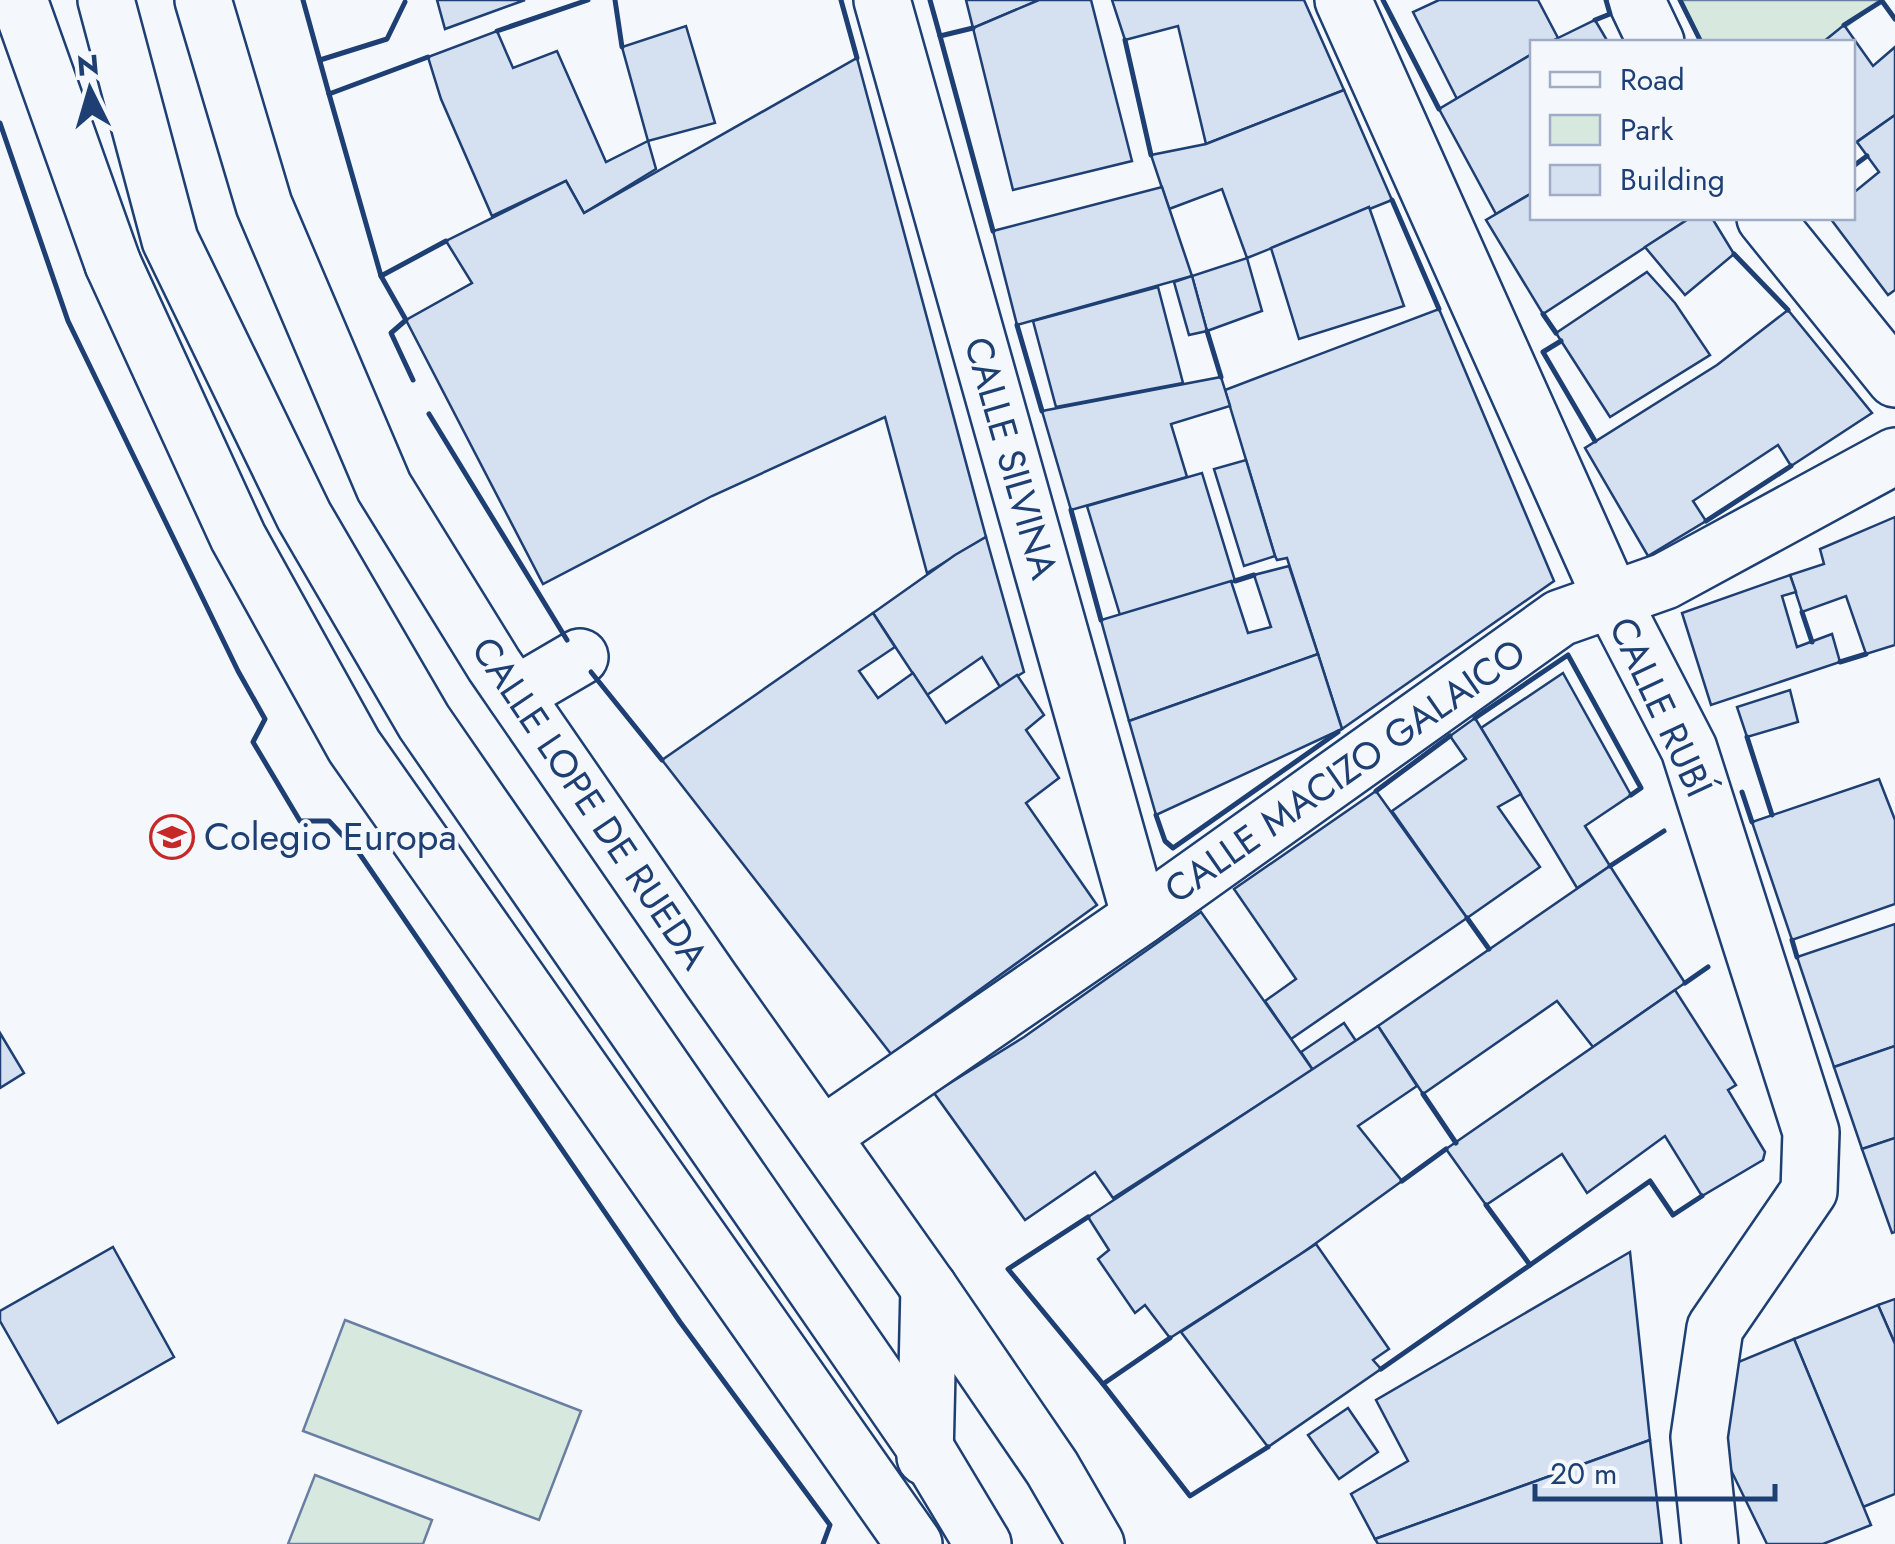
<svg xmlns="http://www.w3.org/2000/svg" width="1895" height="1544" viewBox="0 0 1895 1544" font-family="Jost,sans-serif">
<rect width="100%" height="100%" fill="#f4f7fb"/>
<g fill="#d7e8df" stroke="#687fa3" stroke-width="2.5">
<path d="M1680 0H1881L1882 1 1823 42H1701Z"/>
<path d="M345 1320 581 1411 539 1520 303 1431Z"/>
<path d="M315 1475 432 1520 423 1544H288Z"/>
</g>
<g fill="#d5e0f0" stroke="#1d3f73" stroke-width="2.5">
<path d="M437 0H525L445 29Z"/>
<path d="M966 0H1039L973 28Z"/>
<path d="M1039 0H1091L1132 161 1013 190 973 28Z"/>
<path d="M1112 0H1304L1344 90 1206 144 1178 26 1125 40Z"/>
<path d="M1439 0H1538L1558 38 1551 42H1532V54L1457 99 1413 12Z"/>
<path d="M1595 20 1608 42H1551L1558 38Z"/>
<path d="M1844 25 1873 66 1895 47V115L1852 145V42H1823Z"/>
<path d="M686 26 715 123 648 141 622 47Z"/>
<path d="M497 31 513 68 557 51 606 162 648 141 656 169 584 213 566 181 492 216 441 99 428 57Z"/>
<path d="M1532 54V193L1496 214 1439 109Z"/>
<path d="M857 58 986 537 927 573 885 417 712 496 543 584 406 320 472 283 446 241 566 181 584 213Z"/>
<path d="M1344 90 1392 200 1247 258 1222 189 1169 209 1151 155 1206 144Z"/>
<path d="M1895 115V290L1888 295 1830 218H1852V194L1879 172 1857 142Z"/>
<path d="M1162 187 1192 276 1017 325 993 231Z"/>
<path d="M1532 193V218H1690L1543 314 1486 220Z"/>
<path d="M1369 207 1404 306 1299 339 1271 248Z"/>
<path d="M1690 218H1712L1734 254 1685 295 1645 247Z"/>
<path d="M1247 258 1262 311 1207 331 1192 276Z"/>
<path d="M1647 272 1675 303 1710 355 1610 417 1556 333Z"/>
<path d="M1192 276 1207 331 1189 335 1174 282Z"/>
<path d="M1158 287 1183 383 1056 407 1033 321Z"/>
<path d="M1439 309 1554 581 1342 729 1287 558 1277 560 1275 556 1225 390Z"/>
<path d="M1788 310 1872 413 1791 466 1778 445 1693 501 1706 521 1648 556 1585 448 1717 365Z"/>
<path d="M1221 377 1230 406 1171 424 1187 477 1071 510 1042 411Z"/>
<path d="M1246 460 1275 556 1244 566 1214 469Z"/>
<path d="M1202 473 1235 581 1120 615 1087 506Z"/>
<path d="M1895 517V645L1866 654 1846 596 1802 612 1790 575 1824 564 1820 549Z"/>
<path d="M986 537 1024 672 1000 687 982 657 927 695 873 613 955 555Z"/>
<path d="M1289 566 1318 654 1129 721 1101 620 1231 581 1248 633 1271 627 1254 575Z"/>
<path d="M1790 575 1796 592 1782 596 1797 647 1832 634 1840 662 1711 705 1682 613Z"/>
<path d="M873 613 895 647 859 671 878 698 913 673 946 723 1017 675 1044 715 1026 730 1059 778 1026 803 1097 905 891 1054 662 760Z"/>
<path d="M1318 654 1342 729 1156 815 1129 721Z"/>
<path d="M1563 673 1631 795 1585 826 1610 866 1577 888 1481 728Z"/>
<path d="M1790 690 1798 722 1747 737 1737 707Z"/>
<path d="M1475 718 1521 794 1498 807 1540 867 1467 918 1392 811 1466 759 1450 736Z"/>
<path d="M1879 779 1895 820V904L1792 940 1752 822Z"/>
<path d="M1376 791 1467 918 1291 1039 1265 1001 1296 979 1234 889Z"/>
<path d="M1610 866 1685 983 1593 1047 1557 1001 1423 1094 1378 1026Z"/>
<path d="M1201 912 1313 1070 1113 1198 1095 1172 1025 1220 934 1093 1024 1037Z"/>
<path d="M1895 924V1046L1834 1067 1797 957Z"/>
<path d="M1675 990 1736 1085 1728 1090 1765 1152 1763 1160 1702 1196 1665 1136 1587 1193 1562 1154 1486 1205 1446 1149Z"/>
<path d="M1344 1023 1356 1041 1313 1070 1301 1052Z"/>
<path d="M1378 1026 1417 1086 1358 1126 1402 1181 1301 1254 1170 1338 1145 1305 1135 1313 1098 1259 1109 1250 1088 1217Z"/>
<path d="M0 1033 24 1073 0 1088Z"/>
<path d="M1895 1046V1138L1862 1149 1834 1067Z"/>
<path d="M1895 1138V1232L1892 1233 1862 1149Z"/>
<path d="M1316 1244 1389 1349 1373 1360 1381 1369 1268 1447 1181 1332Z"/>
<path d="M113 1247 174 1357 58 1423 0 1321V1311Z"/>
<path d="M1630 1252 1650 1440 1375 1539 1351 1494 1408 1461 1376 1400Z"/>
<path d="M1895 1299V1344L1878 1305Z"/>
<path d="M1878 1305 1895 1344V1494L1863 1507 1794 1339Z"/>
<path d="M1794 1339 1871 1525 1823 1544H1767L1726 1460 1731 1365Z"/>
<path d="M1348 1408 1378 1452 1339 1479 1308 1435Z"/>
<path d="M1650 1440 1662 1544H1378L1375 1539Z"/>
</g>
<g fill="none" stroke-linecap="round" stroke-linejoin="round">
<g stroke="#1d3f73" stroke-width="60">
<g id="minor">
<path d="M19 0 113 264"/>
<path d="M882 0 1140 917"/>
<path d="M1343 0 1613 602 1689 749 1811 1132 1809 1191 1715 1328 1699 1437 1710 1544"/>
<path d="M1636 0 1656 42"/>
<path d="M1765 218 1895 379"/>
<path d="M515 695 580 657"/>
<path d="M822 1136 1140 917 1560 618 1665 581 1895 456"/>
</g>
</g>
<g stroke="#1d3f73" stroke-width="60">
<g id="major">
<path d="M106 0 170 240 304 516 424 722 926 1449 983 1544"/>
<path d="M203 0 264 205 384 487 494 665 711 980 929 1288 1052 1468 1096 1544"/>
<path d="M113 264 238 537 354 746 914 1544"/>
<path d="M925 1457 929 1288"/>
</g>
</g>
<use href="#minor" stroke="#f4f7fb" stroke-width="55"/>
<use href="#major" stroke="#f4f7fb" stroke-width="55"/>
<g stroke="#1d3f73" stroke-width="5">
<path d="M303 0 329 94 428 57"/>
<path d="M615 0 622 47"/>
<path d="M841 0 857 58"/>
<path d="M930 0 940 36"/>
<path d="M1383 0 1439 109"/>
<path d="M1680 0 1701 42"/>
<path d="M1595 20 1610 14 1606 0"/>
<path d="M1844 25 1882 1 1895 19"/>
<path d="M973 28 940 36 993 231"/>
<path d="M497 31 588 0"/>
<path d="M1125 40 1151 155"/>
<path d="M320 60 387 39 405 2"/>
<path d="M329 94 381 276 446 241"/>
<path d="M0 123 68 321 238 671 265 719 253 742 300 821H329L359 853 680 1322 830 1525 823 1544"/>
<path d="M1852 167 1867 156"/>
<path d="M1392 200 1439 309"/>
<path d="M1734 254 1788 310"/>
<path d="M381 276 406 320 391 333 413 380"/>
<path d="M1543 314 1556 333"/>
<path d="M1017 325 1042 411"/>
<path d="M1207 331 1221 377"/>
<path d="M1561 341 1543 352 1595 441"/>
<path d="M429 414 567 640"/>
<path d="M1071 510 1101 620"/>
<path d="M1706 521 1791 466"/>
<path d="M1235 581 1254 575"/>
<path d="M1802 612 1812 642"/>
<path d="M1840 662 1866 654"/>
<path d="M591 672 662 760"/>
<path d="M1475 718 1568 655 1641 788 1631 795"/>
<path d="M1747 737 1772 815"/>
<path d="M1376 791 1450 736"/>
<path d="M1742 792 1752 822"/>
<path d="M1156 815 1165 841 1173 848 1338 732"/>
<path d="M1610 866 1664 831"/>
<path d="M1467 918 1489 949"/>
<path d="M1792 940 1797 957"/>
<path d="M1685 983 1708 967"/>
<path d="M1423 1094 1456 1143"/>
<path d="M1402 1181 1446 1149"/>
<path d="M1088 1217 1008 1269 1103 1384"/>
<path d="M1530 1265 1650 1181 1673 1215 1702 1196"/>
<path d="M1170 1338 1103 1384 1190 1496 1268 1447"/>
<path d="M1381 1369 1530 1265 1486 1205"/>
</g>
</g>
<defs>
<g id="school-ring" transform="scale(2.25)"><circle r="9.5" fill="#f4f7fb" stroke="#c62828" stroke-width="1.5"/><path d="M0-5L7-2L0 1L-7-2ZM-4 1L0 2.5L4 1V4Q0 6-4 4Z" fill="#c62828"/></g>
</defs>
<g fill-rule="evenodd">
<use href="#school-ring" x="172" y="837"/>
</g>
<g text-anchor="middle" stroke-width="8" stroke-linejoin="round" paint-order="stroke">
<g font-size="38" fill="#1d3f73" stroke="#f4f7fb">
<text transform="translate(1011 458) rotate(74)" y="13">CALLE SILVINA</text>
<text transform="translate(1661 707) rotate(65)" y="13">CALLE RUBÍ</text>
<text transform="translate(1345 771) rotate(-35)" y="13">CALLE MACIZO GALAICO</text>
<text transform="translate(590 803) rotate(56)" y="13">CALLE LOPE DE RUEDA</text>
</g>
<g font-size="38" fill="#1d3f73" stroke="#f4f7fb" text-anchor="start">
<text x="204" y="850">Colegio Europa</text>
</g>
</g>
<rect x="1530" y="40" width="325" height="180" fill="#f4f7fb" stroke="#9eadc5" stroke-width="2.5"/>
<rect x="1550" y="72" width="50" height="15" fill="#f4f7fb" stroke="#9eadc5" stroke-width="2.5"/>
<text x="1620" y="90" font-size="30" fill="#1d3f73">Road</text>
<rect x="1550" y="115" width="50" height="30" fill="#d7e8df" stroke="#9eadc5" stroke-width="2.5"/>
<text x="1620" y="140" font-size="30" fill="#1d3f73">Park</text>
<rect x="1550" y="165" width="50" height="30" fill="#d5e0f0" stroke="#9eadc5" stroke-width="2.5"/>
<text x="1620" y="190" font-size="30" fill="#1d3f73">Building</text>
<g transform="translate(90 90) rotate(355)" stroke="#f4f7fb" stroke-width="8" paint-order="stroke">
<path d="M0-8L18 38L0 25L-18 38Z" fill="#1d3f73"/>
<text y="-15" font-size="28" font-weight="bold" text-anchor="middle" fill="#1d3f73">N</text>
</g>
<path d="M1535 1484v15h240v-15" fill="none" stroke="#1d3f73" stroke-width="5"/>
<text x="1550" y="1484" font-size="30" fill="#1d3f73" stroke="#f4f7fb" stroke-width="8" paint-order="stroke">20 m</text>
</svg>
